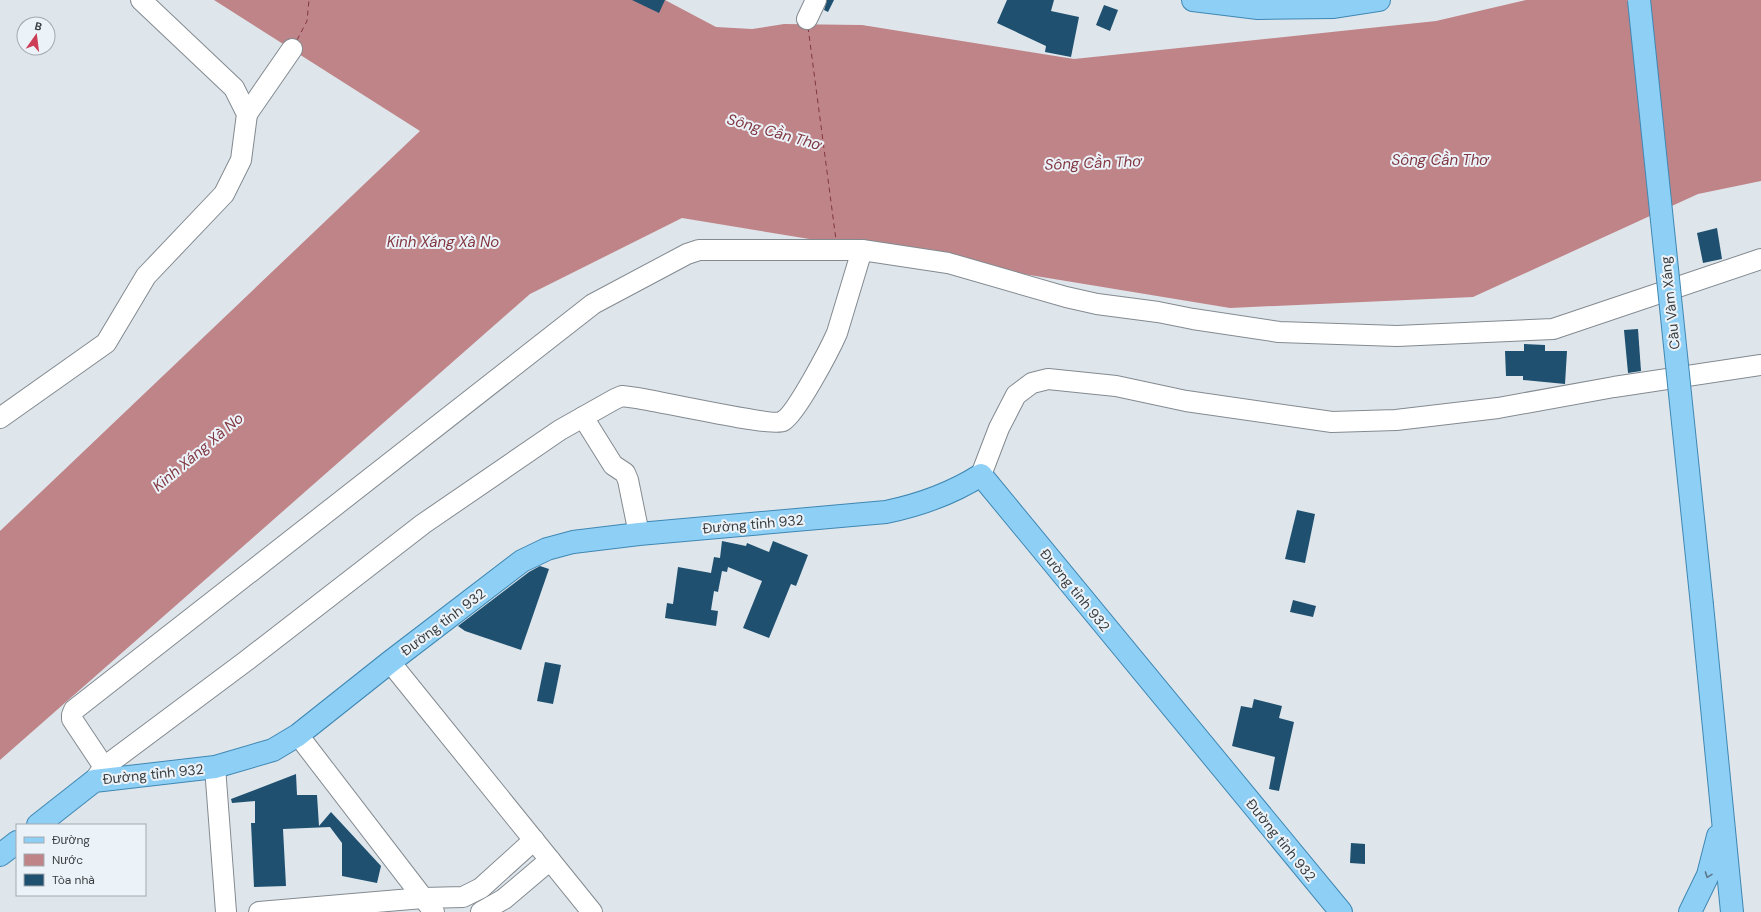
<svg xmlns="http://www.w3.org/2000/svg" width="1761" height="912" viewBox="0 0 1761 912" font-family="'DM Sans',sans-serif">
<rect width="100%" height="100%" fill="#dee6ec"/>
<path fill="#bf8488" d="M214 0H665L716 27 752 29 784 24 862 25 1074 59 1436 21 1526 0H1761V181L1698 194 1473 297 1230 308 682 218 530 294 0 760V531L420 131Z"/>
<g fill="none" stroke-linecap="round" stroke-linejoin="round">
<g stroke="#823740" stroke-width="1" stroke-dasharray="5 4" stroke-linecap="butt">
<path d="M808 27 836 240"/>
<path d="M297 40 307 21 309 0"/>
</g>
</g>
<g fill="#1f506f">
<path d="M632 0H665L659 13Z"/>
<path d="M827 0H834L828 12 824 10Z"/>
<path d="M1007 0H1054L1051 11 1079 17 1071 57 1045 52 1046 46 997 23Z"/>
<path d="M1104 5 1118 10 1110 31 1096 25Z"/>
<path d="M1717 228 1722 259 1703 263 1697 233Z"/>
<path d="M1638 329 1641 371 1628 373 1624 330Z"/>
<path d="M1524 344 1545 345V351H1567L1565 384 1523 380V376H1506L1505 351H1524Z"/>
<path d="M1297 510 1315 514 1305 563 1285 559Z"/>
<path d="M722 541 746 546 747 543 769 552 773 541 808 555 796 586 791 584 769 638 743 628 762 581 728 567 727 572 722 571 718 592 714 591 711 610 718 611 716 626 665 618 667 603 673 604 678 567 711 573 714 557 720 558Z"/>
<path d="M540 566 549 569 521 650 465 631 458 626 529 572Z"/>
<path d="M1293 600 1316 606 1313 617 1290 612Z"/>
<path d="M545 662 561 665 553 704 537 701Z"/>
<path d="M1254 699 1282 706 1279 718 1294 722 1279 791 1269 789 1275 757 1232 746 1241 706 1252 708Z"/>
<path d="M296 774 297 795H317L319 826 331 812 381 866 377 883 342 876V843L330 827 283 829 286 886 254 887 251 823H255V801L232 803 231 799Z"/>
<path d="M1351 843 1365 844V864L1350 863Z"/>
</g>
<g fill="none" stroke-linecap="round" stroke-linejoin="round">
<g stroke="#838a90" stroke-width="22">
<g id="minor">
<path d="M807 19 816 0"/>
<path d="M247 114 292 49"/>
<path d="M583 417 613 465 625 473 628 480 639 534"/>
<path d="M0 418 106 343 146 276 224 194 241 160 247 114 234 88 141 0"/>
<path d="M981 475 999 428 1016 395 1032 383 1048 379 1116 386 1186 401 1332 422 1396 420 1498 408 1614 387 1761 365"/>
<path d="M390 662 592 912"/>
<path d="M298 735 434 912"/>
<path d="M104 767 72 719V715L74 710 593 304 687 254 699 250H862L948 263 1066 297 1097 304 1158 312 1193 319 1279 332 1397 336 1553 329 1761 259"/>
<path d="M215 767 226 912"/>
<path d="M96 778 104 767 246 661 423 524 560 430 615 399 622 396 637 398C657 401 773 427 783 421 796 414 830 349 837 333L862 250"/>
<path d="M259 912 423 898 463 897 481 888 534 840"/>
<path d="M481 912 504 899 550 860"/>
</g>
</g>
<g stroke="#3f87b2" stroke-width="24">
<g id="major">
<path d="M1193 0 1258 8 1334 7 1379 0"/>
<path d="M1702 605 1732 912"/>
<path d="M38 825 94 781 215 767 273 750 298 735 390 662 522 561 547 549 573 542 639 534 886 512C920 505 951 494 981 475L1341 912"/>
<path d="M0 855 17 842"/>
<path d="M1690 912 1708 875 1718 836"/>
</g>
</g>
<use href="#minor" stroke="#fff" stroke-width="20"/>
<use href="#major" stroke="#8ecff6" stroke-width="22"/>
<g stroke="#3f87b2" stroke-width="24" stroke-linecap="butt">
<path id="major-bridge" d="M1639 0 1702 605"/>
</g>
<use href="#major-bridge" stroke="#8ecff6" stroke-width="22"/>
</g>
<defs><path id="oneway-chevron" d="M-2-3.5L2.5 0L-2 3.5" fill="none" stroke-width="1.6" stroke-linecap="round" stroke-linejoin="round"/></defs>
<use stroke="#5c7788" href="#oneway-chevron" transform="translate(1708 875) rotate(110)"/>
<g text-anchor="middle" stroke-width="4" stroke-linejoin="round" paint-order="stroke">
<g font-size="14" fill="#3a3d3f" stroke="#ebf3f9">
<text transform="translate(1670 303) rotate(-96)" y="5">Cầu Vàm Xáng</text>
<text transform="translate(753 524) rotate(-5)" y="5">Đường tỉnh 932</text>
<text transform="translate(1075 590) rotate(51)" y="5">Đường tỉnh 932</text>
<text transform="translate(443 622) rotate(-37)" y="5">Đường tỉnh 932</text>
<text transform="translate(153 774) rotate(-6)" y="5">Đường tỉnh 932</text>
<text transform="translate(1281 840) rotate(51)" y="5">Đường tỉnh 932</text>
</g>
<g font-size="15" font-style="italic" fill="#823740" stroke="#ebf3f9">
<text transform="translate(774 132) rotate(16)" y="5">Sông Cần Thơ</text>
<text x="1440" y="165">Sông Cần Thơ</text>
<text transform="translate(1093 163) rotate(-2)" y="5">Sông Cần Thơ</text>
<text x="443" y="247">Kinh Xáng Xà No</text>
<text transform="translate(198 452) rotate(-40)" y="5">Kinh Xáng Xà No</text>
</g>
</g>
<rect x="16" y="824" width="130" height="72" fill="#ebf3f9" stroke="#a4aaaf"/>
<rect x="24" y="837" width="20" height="6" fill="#8ecff6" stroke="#a4aaaf"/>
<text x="52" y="844" font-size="12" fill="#3a3d3f">Đường</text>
<rect x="24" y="854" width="20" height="12" fill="#bf8488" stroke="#a4aaaf"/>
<text x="52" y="864" font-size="12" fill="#3a3d3f">Nước</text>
<rect x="24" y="874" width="20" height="12" fill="#1f506f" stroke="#a4aaaf"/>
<text x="52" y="884" font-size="12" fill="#3a3d3f">Tòa nhà</text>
<g transform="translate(36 36) rotate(14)"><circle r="19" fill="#ebf3f9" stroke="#a4aaaf"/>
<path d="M0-3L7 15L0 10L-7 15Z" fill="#cd3d56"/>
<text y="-6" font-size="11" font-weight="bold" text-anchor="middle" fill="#3a3d3f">B</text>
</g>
</svg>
